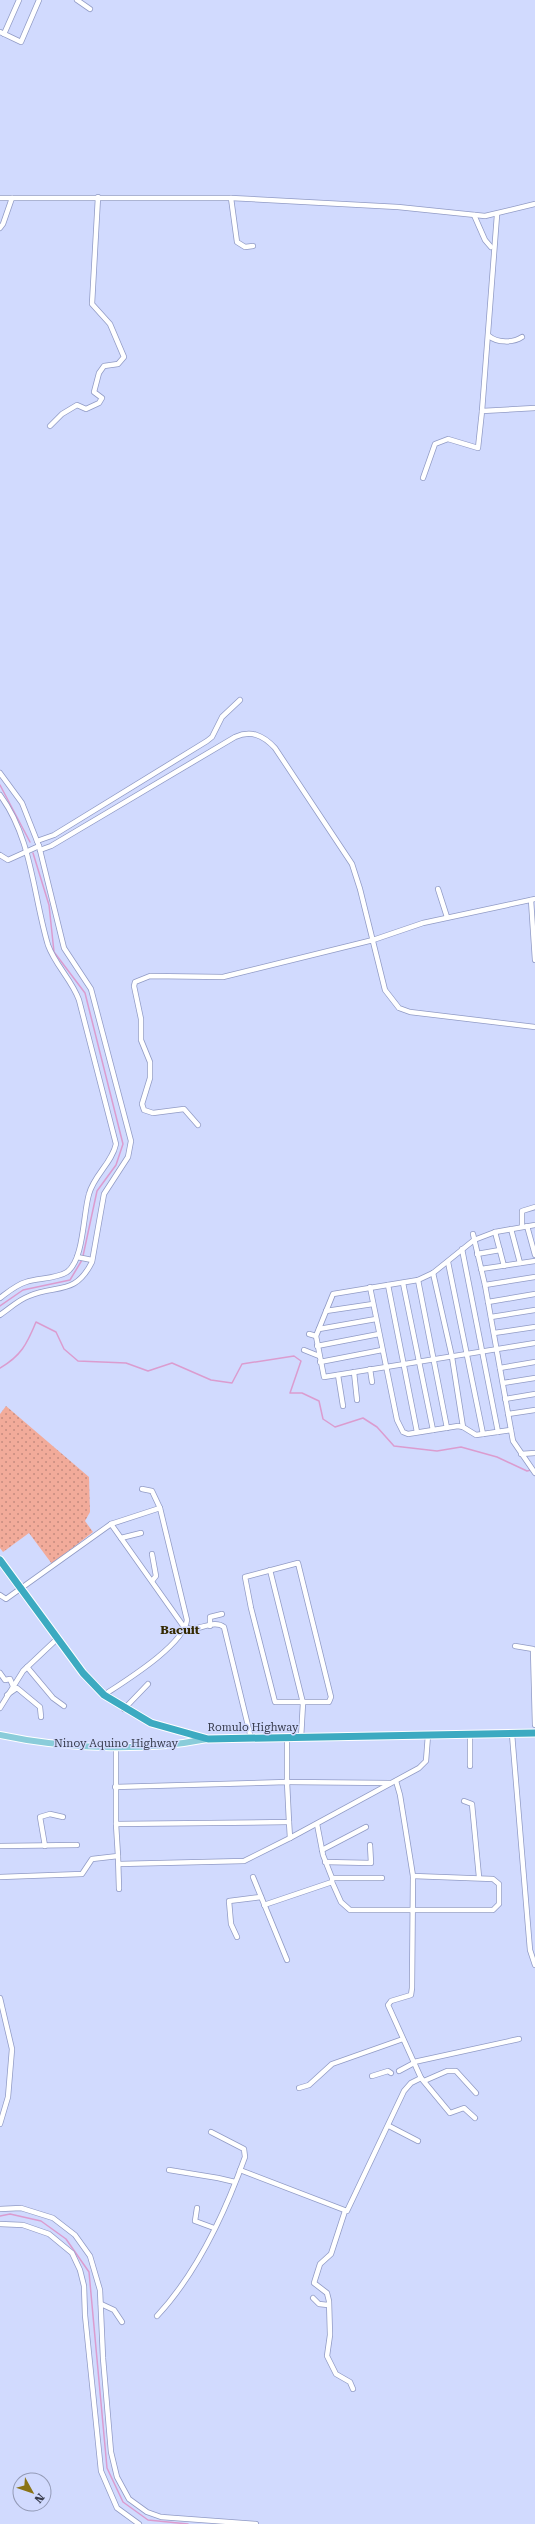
<svg xmlns="http://www.w3.org/2000/svg" width="535" height="2524" viewBox="0 0 535 2524" font-family="'Roboto Serif',serif">
<defs>
<pattern id="grass-dots" width="8" height="8" patternUnits="userSpaceOnUse"><rect width="8" height="8" fill="#f2ab9a"/><path d="M2 2h.1M6 6h.1" fill="none" stroke="#c58c80" stroke-width="1.8" stroke-linecap="round"/></pattern>
</defs>
<rect width="100%" height="100%" fill="#d1dafe"/>
<path fill="url(#grass-dots)" d="M6 1406 89 1477 90 1512 85 1521 93 1532 52 1564 29 1533 3 1552 0 1548V1414Z"/>
<g fill="none" stroke-linecap="round" stroke-linejoin="round">
<g stroke="#db9ccf" stroke-width="1.5">
<path d="M0 785 30 842"/>
<path d="M33 853 49 905 54 952 85 993 123 1144 116 1165 97 1191 83 1256"/>
<path d="M0 1306 23 1290 70 1280 82 1260"/>
<path d="M0 1368C21 1356 27 1344 36 1322L56 1332 64 1349 78 1361 126 1363 148 1371 172 1363 211 1380 232 1383 242 1364 294 1356 301 1361 290 1393H302L319 1401 323 1419 335 1427 363 1418 377 1427 394 1446 437 1451 461 1447 497 1457 527 1471 531 1470"/>
<path d="M0 2216 10 2214 41 2221 66 2239 89 2272 107 2468 123 2502 148 2520 188 2524"/>
</g>
<g stroke="#919bc5" stroke-width="6">
<g id="minor">
<path d="M77 0 90 9"/>
<path d="M0 32 21 42 39 0"/>
<path d="M4 34 19 0"/>
<path d="M0 198H231L398 207 485 216 535 204"/>
<path d="M231 198 237 242 245 247 253 246"/>
<path d="M474 215 485 240 491 247"/>
<path d="M0 228 3 224 12 198"/>
<path d="M489 336C497 343 513 343 522 337"/>
<path d="M482 411 497 215"/>
<path d="M50 426 62 414 77 405 86 409 99 403 102 398 94 392 99 373 104 366 118 364 124 357 110 324 92 304 98 197"/>
<path d="M423 478 435 444 448 439 478 448 482 411 535 408"/>
<path d="M0 773 22 803 39 846 64 948 91 989 131 1141 128 1157 104 1194 92 1262C75 1296 57 1284 29 1296 18 1300 9 1309 0 1315"/>
<path d="M0 795C32 838 33 895 48 945 55 965 72 980 79 1000L116 1144C112 1163 94 1175 89 1194 83 1214 84 1260 67 1272 56 1279 38 1278 26 1282 16 1285 8 1292 0 1298"/>
<path d="M37 841 54 835 207 741 212 737 222 717 240 700"/>
<path d="M40 850 51 846 235 737C251 730 263 735 275 748L352 864 360 889 385 990 399 1008 410 1012 535 1027"/>
<path d="M0 855 8 860 39 846"/>
<path d="M438 889 447 917"/>
<path d="M531 900 535 960"/>
<path d="M198 1125 184 1109 153 1113 144 1110 142 1104 150 1078V1062L141 1040V1019L134 986 135 982 150 976 223 977 373 940 423 923 535 899"/>
<path d="M535 1225 495 1232 474 1240 433 1273 418 1280 333 1294 316 1336 324 1377 535 1343"/>
<path d="M522 1226V1211L535 1207"/>
<path d="M527 1226 535 1255"/>
<path d="M511 1229 520 1263"/>
<path d="M495 1232 504 1266"/>
<path d="M473 1234 485 1285 513 1441 535 1473"/>
<path d="M462 1249 498 1432"/>
<path d="M477 1254 500 1250"/>
<path d="M77 1257 92 1260"/>
<path d="M448 1262 483 1434"/>
<path d="M481 1269 535 1261"/>
<path d="M433 1273 452 1357 463 1427"/>
<path d="M418 1280 447 1428"/>
<path d="M403 1283 433 1430"/>
<path d="M388 1285 417 1432"/>
<path d="M485 1285 535 1277"/>
<path d="M370 1287 397 1420 403 1432 408 1434 458 1426 463 1427 476 1435 511 1430"/>
<path d="M488 1302 535 1294"/>
<path d="M326 1311 373 1304"/>
<path d="M491 1317 535 1310"/>
<path d="M319 1329 376 1319"/>
<path d="M494 1333 535 1327"/>
<path d="M309 1334 316 1336"/>
<path d="M317 1346 379 1334"/>
<path d="M304 1350 319 1356"/>
<path d="M320 1362 382 1350"/>
<path d="M500 1368 535 1362"/>
<path d="M370 1369 372 1382"/>
<path d="M354 1372 357 1400"/>
<path d="M338 1375 343 1406"/>
<path d="M503 1383 535 1378"/>
<path d="M505 1399 535 1394"/>
<path d="M508 1414 535 1410"/>
<path d="M521 1454 535 1453"/>
<path d="M142 1489 152 1491 160 1508"/>
<path d="M121 1538 141 1533"/>
<path d="M298 1563 331 1697 329 1702H275L251 1608 245 1577Z"/>
<path d="M270 1570 303 1703 301 1738"/>
<path d="M152 1581 156 1576 152 1554"/>
<path d="M0 1595 6 1599 111 1524 184 1627C195 1634 213 1618 224 1627L251 1738"/>
<path d="M210 1626V1617L222 1614"/>
<path d="M515 1646 533 1649 535 1725"/>
<path d="M27 1667 53 1698 64 1706"/>
<path d="M0 1673 5 1680 10 1679 13 1686"/>
<path d="M7 1695 17 1688 40 1707 41 1717"/>
<path d="M104 1695C125 1681 184 1645 187 1620L160 1508 111 1524"/>
<path d="M0 1708 23 1671 58 1638"/>
<path d="M124 1709 148 1684"/>
<path d="M512 1734 530 1950 535 1965"/>
<path d="M287 1739V1782L390 1783"/>
<path d="M116 1745V1824"/>
<path d="M470 1766V1735"/>
<path d="M464 1801 472 1804 479 1877"/>
<path d="M289 1822 290 1838 419 1768 426 1761 428 1735"/>
<path d="M317 1824 323 1855 332 1878H382"/>
<path d="M0 1846 77 1845"/>
<path d="M45 1846 40 1817 50 1814 63 1817"/>
<path d="M322 1850 366 1827"/>
<path d="M118 1856 119 1889"/>
<path d="M325 1862 371 1863 370 1845"/>
<path d="M119 1864 244 1861 290 1838"/>
<path d="M0 1877 82 1874 92 1859 118 1856 116 1824 289 1822 287 1782 115 1787"/>
<path d="M253 1877 287 1960"/>
<path d="M332 1882 341 1902 350 1910H493L499 1904V1884L493 1879 413 1876"/>
<path d="M264 1905 332 1882V1879"/>
<path d="M237 1937 231 1924 229 1901 261 1897"/>
<path d="M0 1998 12 2049 8 2097 0 2124"/>
<path d="M414 2062 519 2039"/>
<path d="M399 2071 414 2063"/>
<path d="M372 2076 388 2071 391 2073"/>
<path d="M421 2078 450 2113 464 2108 475 2118"/>
<path d="M424 2081 447 2071H456L476 2093"/>
<path d="M299 2088 309 2085 332 2064 403 2039"/>
<path d="M389 2126 418 2141"/>
<path d="M169 2170 218 2178 235 2182"/>
<path d="M240 2170 347 2211 404 2091 411 2083 421 2078 388 2005 391 2001 411 1995 412 1988 413 1876 400 1795 396 1781"/>
<path d="M197 2208 195 2221 214 2228"/>
<path d="M0 2209 21 2208 53 2218 75 2235 90 2256 100 2290 103 2358 111 2452 117 2477 129 2499 147 2512 161 2517 256 2524"/>
<path d="M345 2211 331 2254 320 2264 314 2283 327 2293 329 2301 330 2335 327 2356 336 2374 350 2382 353 2389"/>
<path d="M0 2224 23 2225 49 2234 72 2253 80 2270 84 2286 85 2315 101 2471 117 2508 139 2524"/>
<path d="M313 2298 319 2304 328 2305"/>
<path d="M101 2304 114 2310 122 2322"/>
<path d="M157 2316C198 2272 225 2213 245 2157L244 2149 211 2132"/>
</g>
</g>
<g stroke="#fff" stroke-width="8">
<path id="major" d="M0 1735C65 1749 142 1752 207 1739"/>
</g>
<g stroke="#fff" stroke-width="9">
<path id="highway" d="M0 1560 83 1673 104 1695 151 1723 208 1739 535 1733"/>
</g>
<use href="#minor" stroke="#fff" stroke-width="4.5"/>
<use href="#major" stroke="#8accda" stroke-width="6"/>
<use href="#highway" stroke="#3caac1" stroke-width="7"/>
</g>
<g text-anchor="middle" stroke-width="3" stroke-linejoin="round" paint-order="stroke">
<g font-size="11" fill="#383c4d" stroke="#d1dafe">
<text x="253" y="1731">Romulo Highway</text>
<text x="116" y="1747">Ninoy Aquino Highway</text>
</g>
<g font-size="12" font-weight="bold" fill="#342900" stroke="#d1dafe">
<text x="180" y="1634">Bacuit</text>
</g>
</g>
<g transform="translate(32 2492) rotate(130)"><circle r="19" fill="#d1dafe" stroke="#949bb7"/>
<path d="M0-3L7 15L0 10L-7 15Z" fill="#8a7316"/>
<text y="-6" font-size="11" font-weight="bold" text-anchor="middle" fill="#383c4d">N</text>
</g>
</svg>
